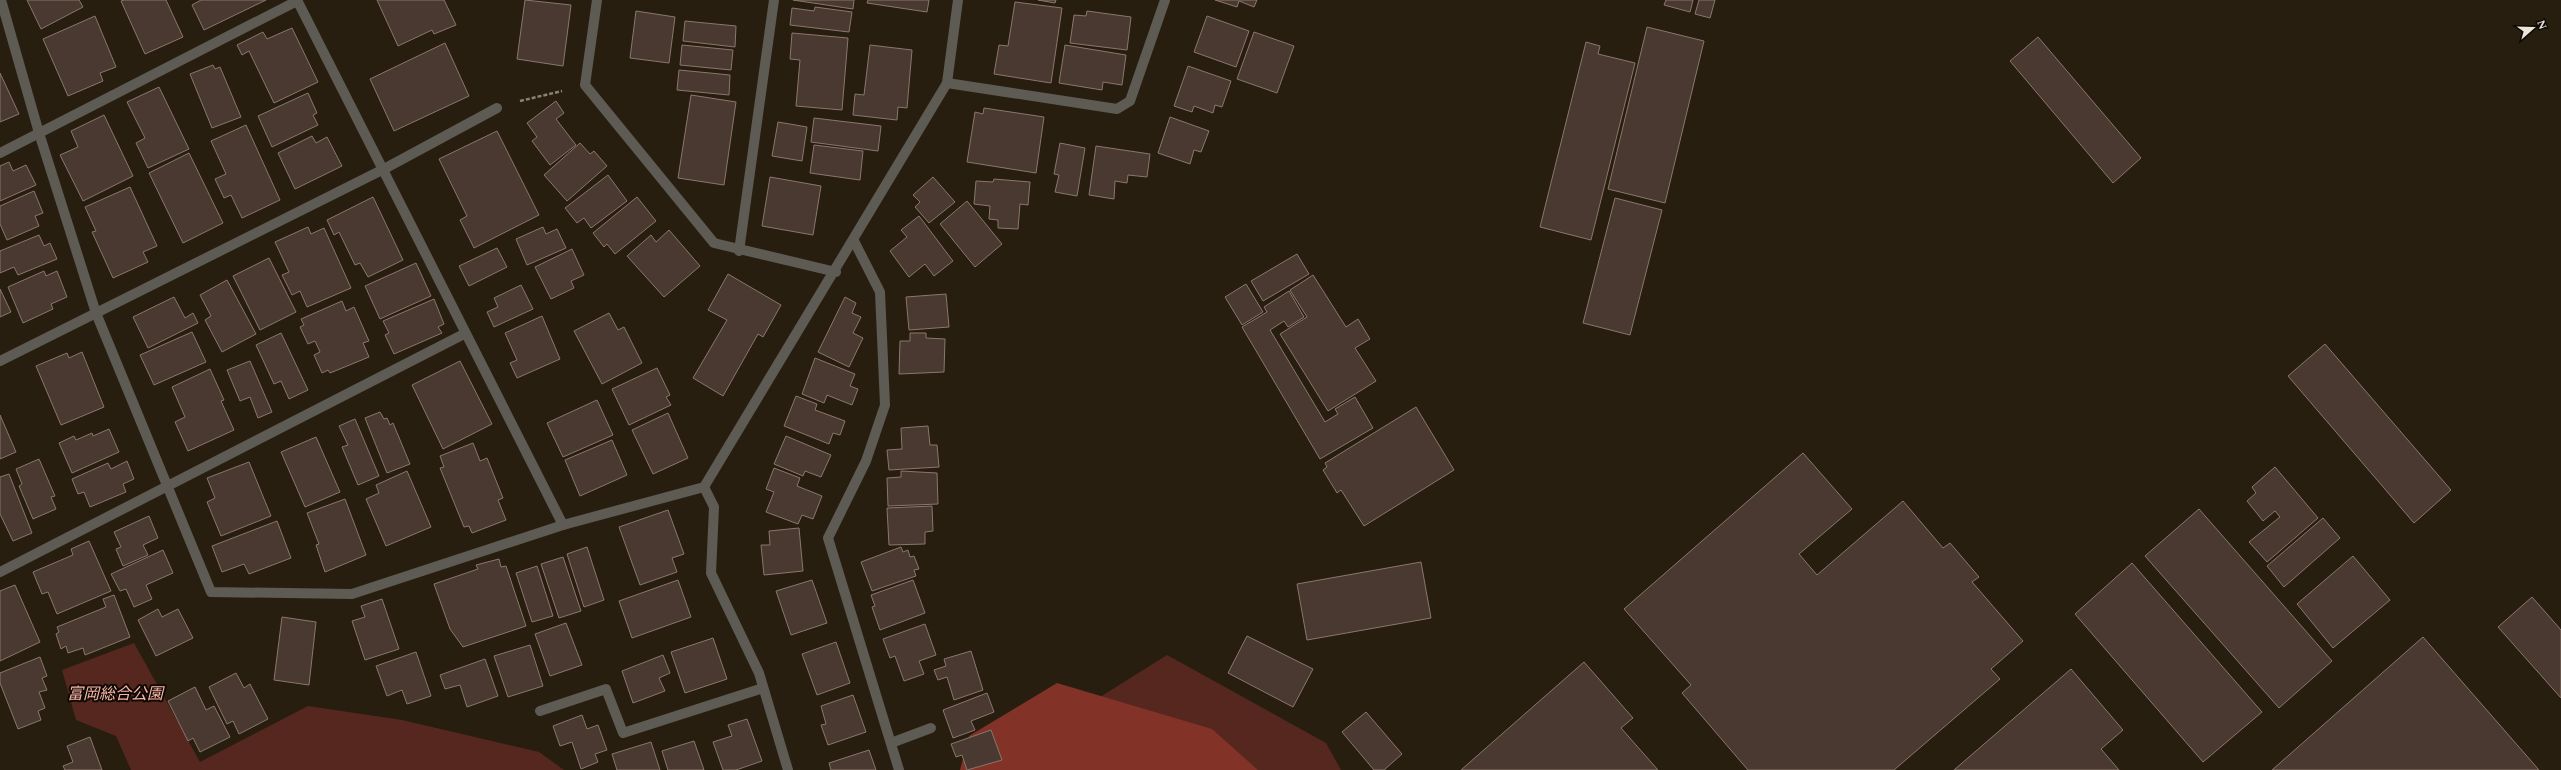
<svg xmlns="http://www.w3.org/2000/svg" width="2561" height="770" viewBox="0 0 2561 770" font-family="Spectral,'Noto Sans JP',serif">
<rect width="100%" height="100%" fill="#281e10"/>
<g fill="#56271f">
<path d="M134 643 200 762 308 706 402 720 539 752 564 770H131L116 736 76 720 62 670Z"/>
<path d="M1167 655 1326 743 1341 770H1014L1022 746Z"/>
</g>
<path fill="#823227" d="M1057 683 1212 729 1258 770H960L969 736Z"/>
<g fill="#493930" stroke="#8a776d">
<path d="M27 0H79L83 7 41 29Z"/>
<path d="M124 0H166L183 37 145 54 121 1Z"/>
<path d="M201 0H266L204 30 192 5Z"/>
<path d="M377 0H444L456 25 434 34 432 30 398 46Z"/>
<path d="M525 0 571 5 563 66 517 59Z"/>
<path d="M793 0H854L853 9Z"/>
<path d="M868 0H929L927 12 867 3Z"/>
<path d="M1038 0H1056L1055 3Z"/>
<path d="M1215 0H1257L1254 7 1239 1 1237 7Z"/>
<path d="M1666 0H1693L1690 12 1664 5Z"/>
<path d="M1699 0H1715L1710 18 1695 14Z"/>
<path d="M1015 2 1062 8 1051 83 994 74 999 45 1008 46Z"/>
<path d="M815 7 852 12 849 32 790 25 792 8 814 11Z"/>
<path d="M636 11 675 17 669 63 630 58Z"/>
<path d="M1087 11 1131 17 1127 50 1070 43 1074 15 1086 16Z"/>
<path d="M95 16 116 67 100 73 103 81 68 96 43 39Z"/>
<path d="M1207 16 1249 31 1236 67 1194 52Z"/>
<path d="M685 21 736 26 735 47 683 41Z"/>
<path d="M1647 27 1704 41 1665 203 1608 189Z"/>
<path d="M292 28 318 82 274 103 249 51 242 55 237 45 263 32 267 39Z"/>
<path d="M1254 32 1294 46 1277 93 1237 79Z"/>
<path d="M792 33 848 38 842 110 796 106 800 60 790 59Z"/>
<path d="M2038 37 2141 158 2113 183 2010 61Z"/>
<path d="M1586 42 1600 46 1598 54 1635 63 1591 240 1540 227Z"/>
<path d="M445 43 469 96 394 131 370 79Z"/>
<path d="M682 45 733 50 731 70 680 65Z"/>
<path d="M870 45 912 50 907 108 898 107 897 120 853 115 855 94 864 95Z"/>
<path d="M1065 45 1126 55 1122 85 1103 82 1102 90 1059 83Z"/>
<path d="M213 65 215 69 220 67 241 117 212 128 190 74Z"/>
<path d="M1188 66 1231 81 1222 107 1215 105 1213 113 1194 106 1192 112 1174 106Z"/>
<path d="M679 70 730 75 729 95 677 90Z"/>
<path d="M0 73 19 114 0 122Z"/>
<path d="M159 87 189 149 148 168 136 143 145 138 127 102Z"/>
<path d="M308 93 317 113 313 115 318 125 272 147 258 116Z"/>
<path d="M691 95 736 102 724 185 678 178Z"/>
<path d="M556 101 564 113 556 119 576 145 550 165 532 141 537 137 527 123Z"/>
<path d="M984 108 1044 117 1036 173 967 162 975 112 983 114Z"/>
<path d="M104 115 133 176 83 201 60 155 78 147 71 131Z"/>
<path d="M1170 117 1209 131 1201 152 1194 150 1190 164 1158 153Z"/>
<path d="M814 118 881 126 878 151 811 142Z"/>
<path d="M778 122 807 127 802 161 772 156Z"/>
<path d="M246 125 280 200 242 218 231 195 224 198 215 179 226 174 211 141Z"/>
<path d="M497 131 539 215 474 248 460 220 467 216 439 159Z"/>
<path d="M312 136 316 143 327 137 342 166 295 189 278 153Z"/>
<path d="M580 143 590 154 594 151 607 166 567 201 544 175Z"/>
<path d="M1060 143 1085 148 1077 196 1055 192 1059 175 1054 174Z"/>
<path d="M814 145 863 151 860 180 810 173Z"/>
<path d="M1096 146 1150 154 1147 177 1128 175 1127 183 1115 181 1114 199 1089 195Z"/>
<path d="M189 153 223 223 183 243 149 173Z"/>
<path d="M9 162 13 171 26 165 36 185 0 201V166Z"/>
<path d="M608 175 627 201 591 228 584 218 577 223 565 208Z"/>
<path d="M770 177 821 186 813 235 762 226Z"/>
<path d="M933 177 955 202 929 223 915 207 920 202 913 195Z"/>
<path d="M994 179 1030 182 1028 205 1020 204 1018 229 998 228V220L989 219 990 206 974 204 976 181 993 182Z"/>
<path d="M130 187 157 246 143 252 148 262 113 278 92 232 96 231 85 207Z"/>
<path d="M34 191 43 213 35 216 39 226 7 240 0 224V206Z"/>
<path d="M373 197 403 260 368 277 360 263 355 265 339 232 334 235 327 220Z"/>
<path d="M637 197 656 221 615 254 607 244 604 247 593 233Z"/>
<path d="M1615 198 1662 210 1630 335 1583 323Z"/>
<path d="M967 201 1002 244 975 267 940 224Z"/>
<path d="M919 216 953 261 934 276 925 264 909 277 890 251 907 237 901 230Z"/>
<path d="M308 227 311 234 324 228 351 288 307 307 300 291 292 295 282 275 289 272 275 242Z"/>
<path d="M543 227 546 234 557 229 566 248 527 265 516 239Z"/>
<path d="M669 230 700 266 664 297 627 256 651 235 656 242Z"/>
<path d="M39 235 44 246 50 243 57 259 18 275 14 267 0 273V251Z"/>
<path d="M497 248 507 267 469 286 459 266Z"/>
<path d="M572 249 584 275 571 281 574 288 551 299 535 267Z"/>
<path d="M1297 254 1309 274 1263 301 1251 281Z"/>
<path d="M269 258 296 312 260 330 233 276Z"/>
<path d="M416 263 431 296 380 319 365 286Z"/>
<path d="M44 271 46 276 57 271 67 297 51 304 53 309 23 323 8 287Z"/>
<path d="M728 274 781 305 763 337 758 334 723 396 693 378 727 320 708 310Z"/>
<path d="M1313 275 1346 327 1358 319 1370 339 1355 348 1376 381 1328 411 1280 334 1307 317 1290 290Z"/>
<path d="M227 280 256 334 222 352 205 320 211 316 200 295Z"/>
<path d="M1246 284 1263 312 1242 325 1225 297Z"/>
<path d="M521 285 533 309 494 327 487 312 498 307 494 298Z"/>
<path d="M0 289 11 312 0 317Z"/>
<path d="M1289 291 1304 317 1288 327 1284 321 1270 330 1325 422 1338 414 1335 409 1355 397 1373 428 1320 459 1242 327 1267 312 1264 307Z"/>
<path d="M946 294 949 327 909 330 906 297Z"/>
<path d="M174 297 185 318 193 313 198 323 148 348 133 317Z"/>
<path d="M845 297 856 303 852 313 861 317 853 333 863 338 849 367 818 352Z"/>
<path d="M434 299 444 324 438 327 442 333 394 354 385 335 389 333 383 321Z"/>
<path d="M342 301 346 311 354 307 369 341 363 343 369 357 330 373 328 370 322 373 314 355 320 352 315 341 308 344 300 327 304 325 301 319Z"/>
<path d="M609 313 618 330 624 327 642 363 602 384 574 331Z"/>
<path d="M542 316 560 359 517 378 510 363 517 360 505 333Z"/>
<path d="M192 332 206 362 154 385 140 355Z"/>
<path d="M281 333 308 390 289 399 281 381 274 384 256 345Z"/>
<path d="M910 333H926V338L945 339 944 372 899 374 900 341H910Z"/>
<path d="M2325 344 2451 490 2414 523 2288 376Z"/>
<path d="M82 352 104 407 61 425 36 366 67 353 69 358Z"/>
<path d="M815 358 855 374 850 386 858 389 852 405 827 395 824 403 802 394Z"/>
<path d="M250 361 272 412 258 418 250 397 240 401 227 370Z"/>
<path d="M460 361 492 424 443 449 412 385Z"/>
<path d="M657 368 670 395 666 397 671 405 629 425 612 389Z"/>
<path d="M210 369 224 400 221 401 234 430 188 451 175 422 185 417 172 387Z"/>
<path d="M796 396 817 404 815 410 845 421 840 435 833 433 829 444 784 426Z"/>
<path d="M597 400 613 435 563 457 547 423Z"/>
<path d="M1416 407 1454 470 1364 526 1341 490 1337 493 1323 470 1327 467 1325 463Z"/>
<path d="M380 412 384 419 387 418 390 425 393 423 410 464 387 473 365 418Z"/>
<path d="M668 413 688 458 653 474 632 430Z"/>
<path d="M0 415 16 452 0 459Z"/>
<path d="M355 419 379 476 358 485 342 447 348 445 339 426Z"/>
<path d="M928 426 930 445H937L939 467 889 470 887 450 902 449 901 428Z"/>
<path d="M109 429 119 452 72 473 59 443 74 436 76 440 92 433 93 436Z"/>
<path d="M786 436 831 455 821 477 805 471 803 476 774 464Z"/>
<path d="M316 437 340 492 305 507 281 452Z"/>
<path d="M612 440 627 475 580 496 565 460Z"/>
<path d="M473 443 480 461 487 458 503 498 498 500 506 520 472 533 469 526 464 527 440 468 444 467 440 456Z"/>
<path d="M1803 453 1852 509 1799 554 1817 575 1903 501 1943 548 1950 543 1979 577 1972 582 2023 641 1991 669 2000 679 1894 770H1748L1682 693 1691 685 1624 609Z"/>
<path d="M39 459 55 496 51 497 56 509 33 519 19 486 22 484 16 469Z"/>
<path d="M127 461 134 479 123 484 126 492 90 507 84 492 78 494 72 479 108 463 111 469Z"/>
<path d="M249 462 271 516 221 536 207 502 215 498 207 478Z"/>
<path d="M2275 467 2318 518 2267 562 2249 542 2280 517 2275 511 2263 521 2247 501 2256 493 2252 487Z"/>
<path d="M774 468 800 478 797 486 822 496 813 519 802 515 798 524 766 512 774 492 766 489Z"/>
<path d="M407 471 431 527 386 546 366 499 379 493 376 485Z"/>
<path d="M901 471 937 473 938 504 888 506 887 478 901 477Z"/>
<path d="M9 474 32 533 13 541 0 514V477Z"/>
<path d="M345 499 366 555 325 572 316 545 319 544 307 513Z"/>
<path d="M932 506 933 531 925 532V544L889 545 887 508Z"/>
<path d="M2199 509 2332 661 2279 708 2145 556Z"/>
<path d="M668 510 684 554 672 558 677 572 640 585 619 527Z"/>
<path d="M149 516 158 538 143 545 148 555 123 566 116 549 121 547 114 532Z"/>
<path d="M2323 518 2340 538 2284 587 2267 566Z"/>
<path d="M277 521 291 558 249 574 244 564 222 572 212 546Z"/>
<path d="M799 528 803 571 764 575 761 545H770L769 531Z"/>
<path d="M89 541 111 591 57 614 48 592 42 594 33 572 73 555 71 549Z"/>
<path d="M587 547 604 600 584 607 567 554Z"/>
<path d="M901 547 903 552 908 550 910 557 914 556 919 569 914 570 916 576 872 591 861 562Z"/>
<path d="M163 550 173 573 146 585 152 599 134 607 126 589 120 591 111 574Z"/>
<path d="M2353 556 2390 600 2333 648 2297 604Z"/>
<path d="M563 557 581 611 559 618 541 564Z"/>
<path d="M499 559 501 567 506 566 526 626 463 647 450 629 434 584 478 569 476 565Z"/>
<path d="M1421 562 1431 618 1307 640 1297 584Z"/>
<path d="M2132 563 2262 712 2203 762 2075 614Z"/>
<path d="M537 566 553 616 532 622 516 573Z"/>
<path d="M678 580 691 617 632 638 619 601Z"/>
<path d="M812 580 827 623 791 635 776 591Z"/>
<path d="M913 580 925 613 880 630 872 607 875 606 871 595Z"/>
<path d="M15 585 40 642 0 661V591Z"/>
<path d="M114 595 130 637 85 655 83 648 68 653 66 646 61 649 56 634 59 632 57 627 106 607 103 599Z"/>
<path d="M2532 597 2561 630V698L2498 627Z"/>
<path d="M382 599 399 649 365 660 352 621 365 617 361 606Z"/>
<path d="M158 609 162 617 178 609 193 638 156 656 138 620Z"/>
<path d="M282 617 316 622 309 685 274 680Z"/>
<path d="M566 623 582 665 550 676 535 634Z"/>
<path d="M925 624 936 655 919 661 924 674 904 681 895 656 890 658 883 639Z"/>
<path d="M1247 636 1313 669 1293 707 1228 673Z"/>
<path d="M2423 637 2539 770H2272Z"/>
<path d="M713 638 727 679 685 693 671 652Z"/>
<path d="M836 642 850 683 817 695 802 654Z"/>
<path d="M530 645 543 686 508 697 494 656Z"/>
<path d="M971 651 983 690 954 700 947 677 938 680 934 670 946 666 944 659Z"/>
<path d="M416 652 431 696 407 704 402 690 387 696 376 666Z"/>
<path d="M663 655 670 673 659 678 665 691 633 703 622 671Z"/>
<path d="M40 657 47 676 42 678 47 690 39 692 45 708 38 711 41 720 18 729 0 683V673Z"/>
<path d="M485 659 498 696 467 707 460 685 445 689 440 675Z"/>
<path d="M1584 662 1633 718 1621 728 1658 770H1461Z"/>
<path d="M2071 669 2123 730 2101 749 2119 770H1954Z"/>
<path d="M236 673 244 688 250 684 268 719 239 734 233 721 227 724 209 687Z"/>
<path d="M195 687 206 710 214 706 230 737 200 752 193 738 188 741 168 701Z"/>
<path d="M987 693 994 712 971 721 975 730 953 738 943 710Z"/>
<path d="M853 695 866 732 828 745 821 725 826 724 821 706Z"/>
<path d="M1366 712 1402 754 1384 770H1374L1342 732Z"/>
<path d="M582 715 587 729 598 725 607 750 595 754 598 762 581 769 572 742 560 746 553 726Z"/>
<path d="M747 719 762 761 736 770H723L713 742 732 736 728 725Z"/>
<path d="M991 730 1002 760 967 770 962 755 956 757 951 744Z"/>
<path d="M90 737 102 770H65L63 766 73 762 67 746Z"/>
<path d="M694 741 704 770H668L662 751Z"/>
<path d="M651 742 660 770H617L612 754Z"/>
<path d="M869 750 876 770H831L829 763Z"/>
</g>
<g fill="none" stroke-linecap="round" stroke-linejoin="round">
<path stroke="#8a8276" stroke-width="2.5" stroke-dasharray="4 2" stroke-linecap="butt" d="M520 101 562 91"/>
<g stroke="#5d5b54" stroke-width="10">
<path d="M1 0 39 133 96 313 211 592 352 594 563 525 704 487 947 83 958 0"/>
<path d="M297 0C387 174 473 351 563 525"/>
<path d="M597 0 585 85 714 243 836 272"/>
<path d="M947 83 1117 109 1130 101 1165 0"/>
<path d="M0 153 297 1"/>
<path d="M854 241 880 292 885 405 866 461 828 538 899 770"/>
<path d="M739 251 774 0"/>
<path d="M0 361 384 169 497 108"/>
<path d="M704 487 714 507 711 573 759 673 788 770"/>
<path d="M0 572 464 334"/>
<path d="M540 711 606 689 623 733 763 688"/>
<path d="M891 743 931 728"/>
</g>
</g>
<g text-anchor="middle" stroke-width="4" stroke-linejoin="round" paint-order="stroke">
<g font-size="16" font-style="italic" fill="#fbb4a7" stroke="#0d0904">
<text x="115" y="699">富岡総合公園</text>
</g>
</g>
<g transform="translate(2533 28) rotate(70)" stroke="#0d0904" stroke-width="3" paint-order="stroke">
<path d="M0-3L7 15L0 10L-7 15Z" fill="#ece5dc"/>
<text y="-6" font-size="11" font-weight="bold" text-anchor="middle" fill="#ece5dc">N</text>
</g>
</svg>
